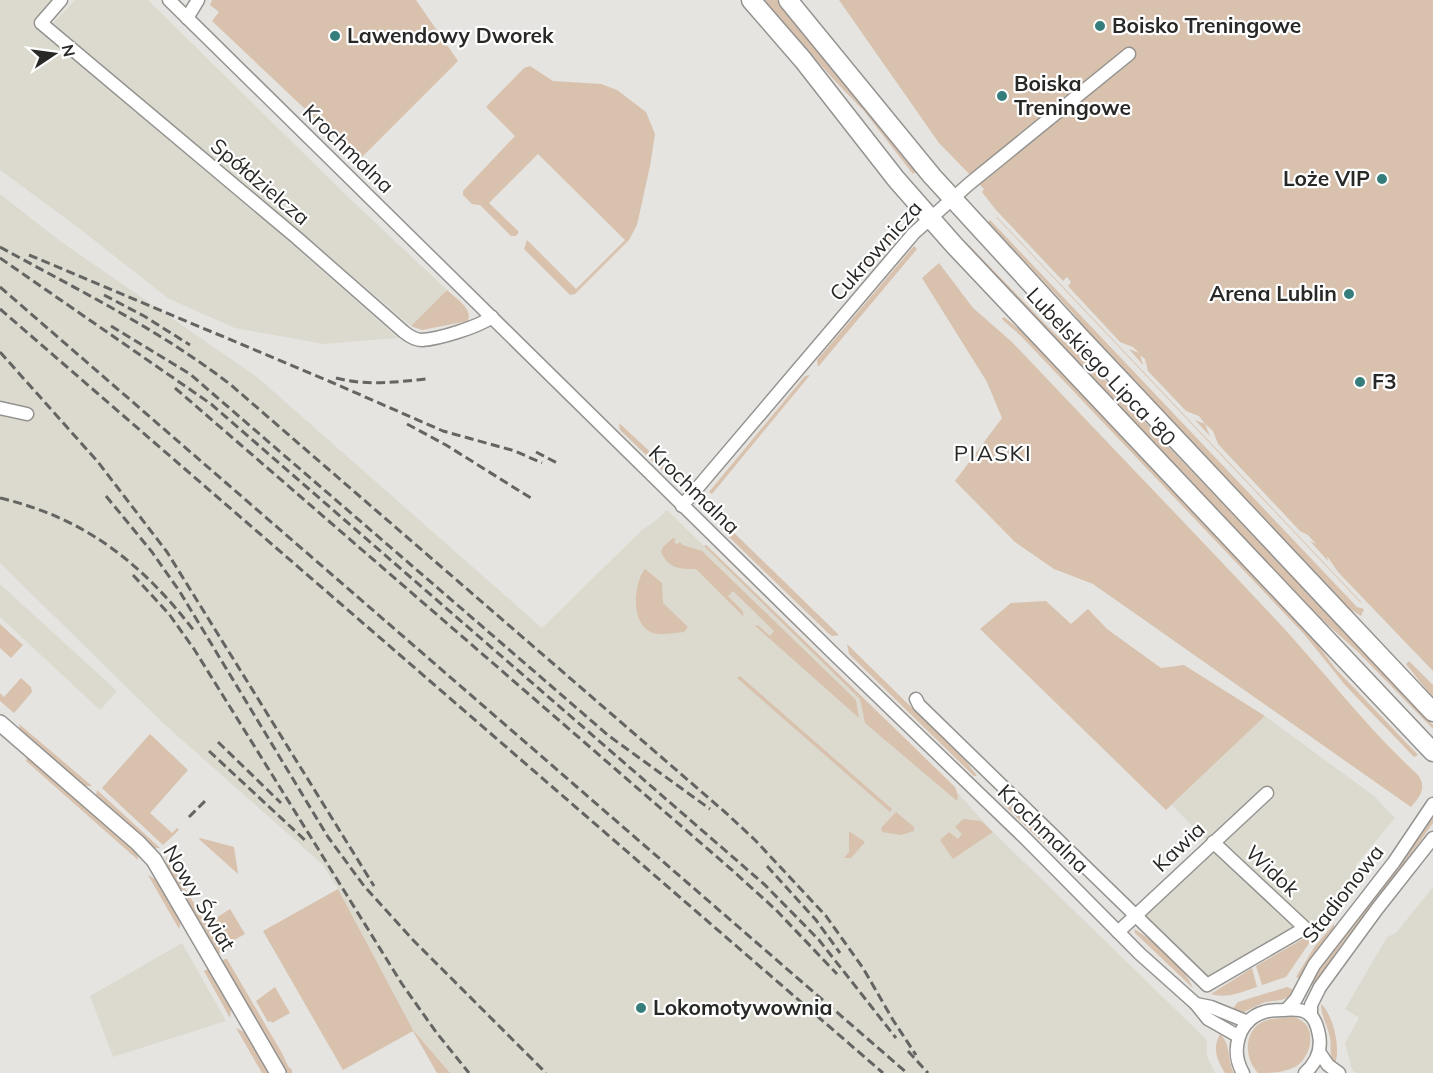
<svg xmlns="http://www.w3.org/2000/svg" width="1433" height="1073" viewBox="0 0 1433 1073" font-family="Mulish,sans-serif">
<rect width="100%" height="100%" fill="#e5e4e0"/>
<g fill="#dcdacf">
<path d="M0 0H52L33 24 258 214 398 338 324 344 235 328 169 299 76 226 0 170Z"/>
<path d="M75 0H148L347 196 447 290 411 326 53 23Z"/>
<path d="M0 194 60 241 257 377 542 628 642 530 654 522 667 510 954 789 993 832 1207 1040V1056L1215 1073H450L413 1030 338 889 322 864 164 724 0 563Z"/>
<path d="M0 584 117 691 100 710 0 617Z"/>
<path d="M1265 716 1374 796 1395 818 1356 865 1358 883 1313 926 1208 979 1137 906 1207 842 1172 805Z"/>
<path d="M1433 887V1073H1356L1352 1070 1345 1043 1359 1018 1345 1009 1387 937 1396 933Z"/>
<path d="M182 943 226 1021 113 1057 90 996Z"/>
</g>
<g fill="#d8c1ad">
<path d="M212 0H416L458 61 359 160 212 21 219 12 210 5Z"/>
<path d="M763 0H777L916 172 913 174 864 111 836 82Z"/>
<path d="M839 0H1433V671L1338 572 1327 556 1328 561 1310 541 1316 544 1308 535 1300 531 1218 444 1213 431 1205 424 1210 436 1195 420 1205 424 1199 416 1186 411 1148 371 1145 359 1140 355 1143 365 1129 349 1139 353 1133 347 1120 342 1068 286 1071 282 1067 277 1063 281 996 210 982 192 984 189 939 143Z"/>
<path d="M530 66 553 81 601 84 617 90 646 112 655 134 650 166 637 225 629 240 575 294 570 295 524 249 527 240 576 289 625 240 538 154 489 203 519 232 516 236H511L480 205 472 204 463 195V191L515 136 486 107 524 68Z"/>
<path d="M996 217H997L1362 603 1360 602Z"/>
<path d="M990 220 1357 607 1364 609 1361 616 1344 605 1091 337 1074 314 988 222Z"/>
<path d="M897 226 902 232 864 269V266Z"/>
<path d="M966 242 1054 333 1088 362 1433 725V729L1358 652 1318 616 964 245Z"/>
<path d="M914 246 917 249 818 367 817 360Z"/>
<path d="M939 263 973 308 1012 342C1101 436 1191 529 1279 623 1326 674 1367 728 1418 775 1427 788 1420 796 1411 807L1093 584 1054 569 1015 542 955 481 1002 418 987 382 922 278Z"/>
<path d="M447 290C455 298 473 308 468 321L422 330 411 326Z"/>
<path d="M1004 317 1024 333 1285 608 1313 638 1335 668 1418 755 1414 757 1345 685 1304 634 1021 336 1004 321 1002 319Z"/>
<path d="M810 375 712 494 709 492 805 376Z"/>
<path d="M619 423 673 473 662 470 620 430Z"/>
<path d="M723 525H726L839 635 832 636 828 633 726 534Z"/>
<path d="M673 538 676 539 674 542 677 544 680 542 683 545 702 551 856 700 859 718 754 625 759 626 770 636 774 631 733 591 728 596 742 610 744 617 696 569C680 569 669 569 661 552L663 547Z"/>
<path d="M706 545 955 787 958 796 957 801 865 723 860 699 704 546Z"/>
<path d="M645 569 662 583 663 603 688 627 684 632C673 633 656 637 647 630 631 617 634 583 645 569Z"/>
<path d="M1046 601 1071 624 1088 609 1107 629 1161 668 1184 665 1265 716 1166 810 980 629 1011 603Z"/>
<path d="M0 624 23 645 11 658 0 648Z"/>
<path d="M847 644 965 760 977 776H974L849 654Z"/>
<path d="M1409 661 1433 685V698L1406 664Z"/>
<path d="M740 676 892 809 890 812 737 678Z"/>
<path d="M21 678 31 687 32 692 14 713 0 701V693L4 697Z"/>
<path d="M19 724 92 786H84L20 730Z"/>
<path d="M150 734 188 770 150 813 172 833 177 828 179 830 163 845 102 788Z"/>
<path d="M27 757 137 853 138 860 26 761Z"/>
<path d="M97 790 160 848H153L101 801 96 796Z"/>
<path d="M1006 800 1058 850V852L1040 840 1002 803Z"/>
<path d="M896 812 914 827V831L901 835 882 832 881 828Z"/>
<path d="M1433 817V823C1395 878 1349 929 1313 986L1310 985C1347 926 1394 874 1433 817Z"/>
<path d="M963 819 981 821 993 832 953 859 940 840 949 832 958 839 962 834 955 827Z"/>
<path d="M849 831 865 842 851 858H844L849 852Z"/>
<path d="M200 838 234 847 238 874 199 839Z"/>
<path d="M166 856 222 951 218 955 167 866Z"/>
<path d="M148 875 157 880 181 921 179 929Z"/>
<path d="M338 889 413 1030 450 1073H437L413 1031 343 1070 263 931Z"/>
<path d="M230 909 245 934 227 944H223L211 923 214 921 213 920Z"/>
<path d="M1334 924V929L1300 979 1296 977 1315 946Z"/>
<path d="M1134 929C1153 940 1185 968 1193 988L1135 933Z"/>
<path d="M1315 932 1316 933 1286 977 1262 985 1256 966Z"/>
<path d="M225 959H227L283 1055 288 1066 292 1070V1073H286L222 961Z"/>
<path d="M1252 968 1257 987C1241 992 1227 999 1211 994Z"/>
<path d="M208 969 231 1009 230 1018 204 971Z"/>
<path d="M275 987 290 1013 272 1023 271 1021 268 1022 256 1001Z"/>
<path d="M1287 987 1294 990 1287 998 1281 1000 1265 1002 1242 1013 1230 1012 1238 1002Z"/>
<path d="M1321 1004C1333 1014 1341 1049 1335 1063 1328 1054 1332 1048 1330 1038 1328 1026 1321 1016 1321 1004Z"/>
<path d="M1292 1017C1319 1021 1313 1057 1295 1067 1283 1073 1271 1073 1258 1073 1244 1058 1243 1031 1264 1021 1272 1018 1283 1018 1292 1017Z"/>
<path d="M236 1028 244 1032 268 1073H262Z"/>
<path d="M1220 1034C1231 1044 1227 1060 1234 1073H1225C1217 1059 1212 1049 1220 1034Z"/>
</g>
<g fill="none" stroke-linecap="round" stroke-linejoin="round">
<g stroke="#949390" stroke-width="15">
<g id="minor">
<path d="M61 0 41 23 297 238 404 332C409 336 415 340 422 340 439 339 478 327 492 317"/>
<path d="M169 0 831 651 1025 838 1140 954 1196 1004 1208 1019 1238 1036"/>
<path d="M187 18 198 0"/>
<path d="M0 408 27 414"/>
<path d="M682 506 914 233 969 184 1129 54"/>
<path d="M916 699 919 705 1207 985 1305 928 1213 842"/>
<path d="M1118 932 1267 793"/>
<path d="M1196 1004 1211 1007 1248 1022"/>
<path d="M1287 1009 1296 999 1314 965 1394 862 1433 804"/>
<path d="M1311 1016V1005L1320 987 1377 909 1433 838"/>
<path d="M1319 1052 1328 1065 1339 1073"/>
<path d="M1243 1073C1230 1051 1238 1020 1264 1012 1270 1010 1277 1010 1283 1010 1305 1008 1315 1012 1319 1035 1322 1050 1316 1063 1305 1073"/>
</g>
</g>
<g stroke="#949390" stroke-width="18">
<path id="tertiary" d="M0 723 138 843 154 860 278 1073"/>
</g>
<g stroke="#949390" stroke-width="21">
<g id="secondary">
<path d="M751 0 803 60 896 179 954 245 1433 752"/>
<path d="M788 0 932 176 1080 337 1433 712"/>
</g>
</g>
<use href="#minor" stroke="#fff" stroke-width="12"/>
<use href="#tertiary" stroke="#fff" stroke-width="15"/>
<use href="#secondary" stroke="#fff" stroke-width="18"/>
<g stroke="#646462" stroke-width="3" stroke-dasharray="9 4.5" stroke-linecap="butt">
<path d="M0 247C78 290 160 330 231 385L726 813 755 840 826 916 863 968 893 1020 916 1055"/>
<path d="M29 255 331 382 443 431 515 451 542 463"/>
<path d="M0 258 211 404 765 885 819 940 896 1038"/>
<path d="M0 287 907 1073"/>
<path d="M104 295 144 316 190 345"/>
<path d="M0 309 883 1073"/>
<path d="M111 326 190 374 609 736 710 809"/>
<path d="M0 352 98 462 167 552 374 886"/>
<path d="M336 378C366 386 396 382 426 379"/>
<path d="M175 388 732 870 776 910 837 974"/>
<path d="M407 424 446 445 534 500"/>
<path d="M536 452 557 463"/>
<path d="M106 496 152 552 180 592 328 837 364 886 413 940 546 1073"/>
<path d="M0 498C85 518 142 563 195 632"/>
<path d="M133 575 169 614 194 649 402 984 436 1032 469 1073"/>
<path d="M218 742 281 803"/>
<path d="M209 751 307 842"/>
<path d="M189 817 206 800"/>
<path d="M767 866 816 920 840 953"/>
<path d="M908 1051 928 1073"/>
</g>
</g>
<g fill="#357d7a" stroke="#fff" stroke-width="2">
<circle cx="1100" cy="26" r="6"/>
<circle cx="335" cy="36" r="6"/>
<circle cx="1002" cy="96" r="6"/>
<circle cx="1382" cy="179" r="6"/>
<circle cx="1349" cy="294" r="6"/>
<circle cx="1360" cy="382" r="6"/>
<circle cx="641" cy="1008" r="6"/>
</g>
<g text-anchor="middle" stroke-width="4.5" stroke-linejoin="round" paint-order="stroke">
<g font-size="21" font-weight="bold" fill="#282827" stroke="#fff" text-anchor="start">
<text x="1112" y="33">Boisko Treningowe</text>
<text x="347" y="43">Lawendowy Dworek</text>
<text x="1014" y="91">Boiska<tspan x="1014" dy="24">Treningowe</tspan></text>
<text x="1370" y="186" text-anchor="end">Loże VIP</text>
<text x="1337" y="301" text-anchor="end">Arena Lublin</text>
<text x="1372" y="389">F3</text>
<text x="653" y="1015">Lokomotywownia</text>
</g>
<g font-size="21" fill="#282827" stroke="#fff">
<text transform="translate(348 149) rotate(44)" y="7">Krochmalna</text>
<text transform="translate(260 182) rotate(40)" y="7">Spółdzielcza</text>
<text transform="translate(876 251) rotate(-48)" y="7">Cukrownicza</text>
<text transform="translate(1101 367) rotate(47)" y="7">Lubelskiego Lipca '80</text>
<text transform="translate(694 490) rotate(44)" y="7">Krochmalna</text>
<text transform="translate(1043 829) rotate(44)" y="7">Krochmalna</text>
<text transform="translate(1179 847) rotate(-43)" y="7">Kawia</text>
<text transform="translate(1272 871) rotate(43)" y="7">Widok</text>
<text transform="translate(1343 894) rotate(-52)" y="7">Stadionowa</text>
<text transform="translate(199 898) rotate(59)" y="7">Nowy Świat</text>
</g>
<g font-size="22" letter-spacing="1.5" fill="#282827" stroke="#fff">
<text x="993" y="461">PIASKI</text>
</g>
</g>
<g transform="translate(54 54) rotate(77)" stroke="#ffffff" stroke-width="4.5" paint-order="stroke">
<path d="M0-4.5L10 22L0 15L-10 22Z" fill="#282827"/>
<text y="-9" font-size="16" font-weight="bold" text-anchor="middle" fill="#282827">N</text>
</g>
</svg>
